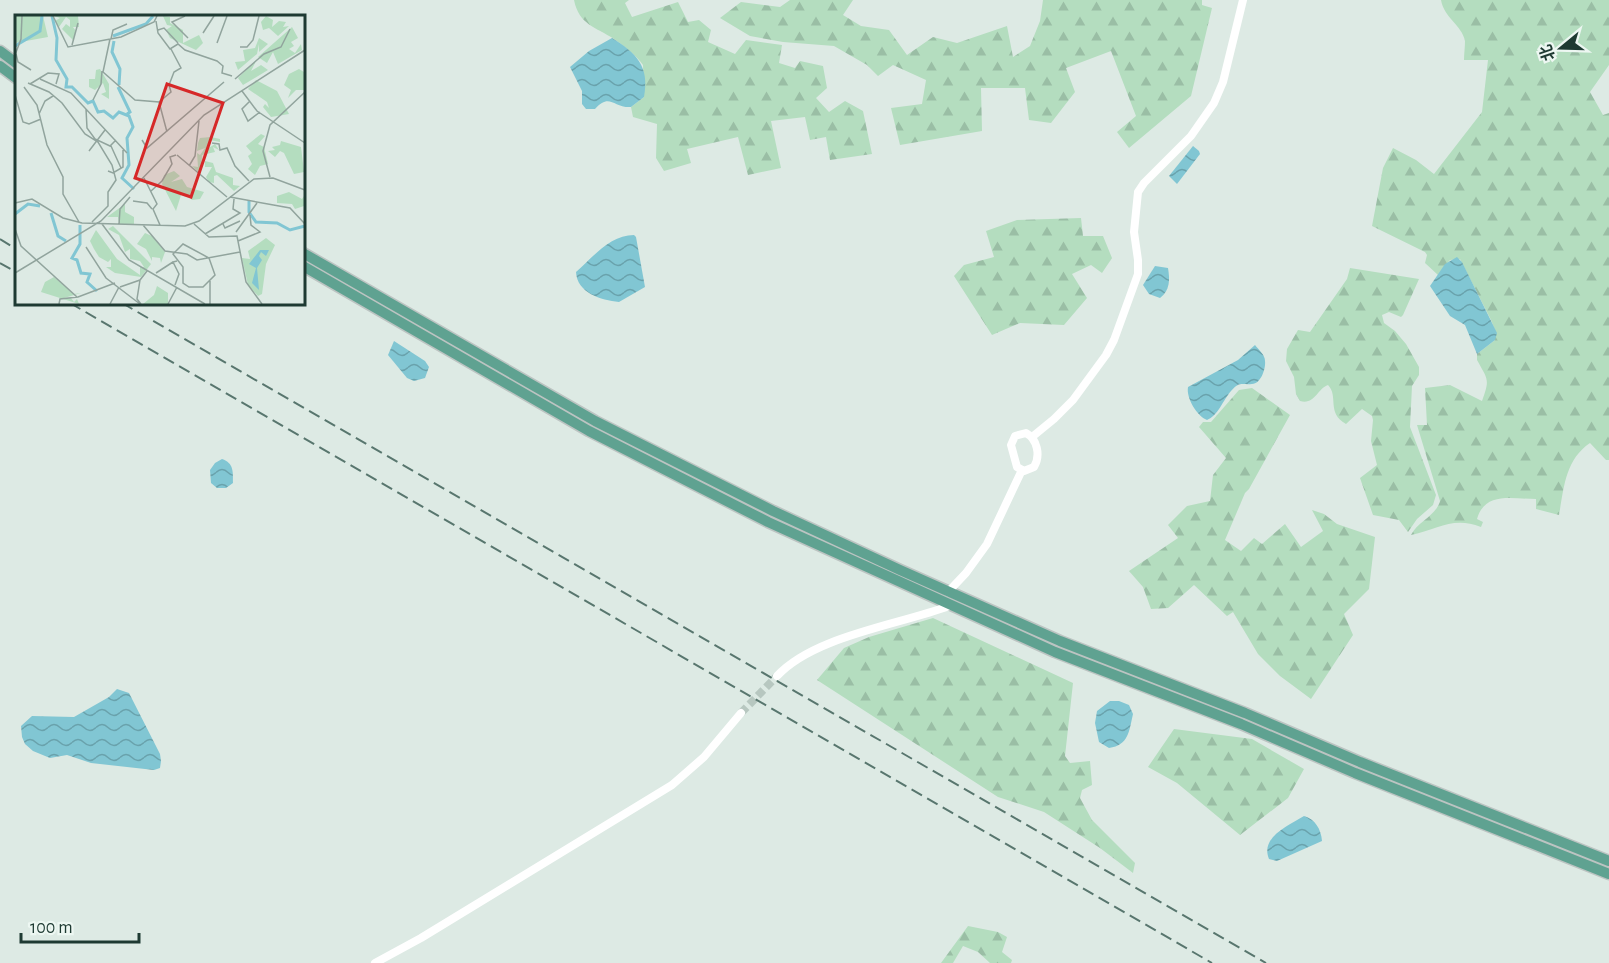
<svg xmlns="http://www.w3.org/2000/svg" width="1609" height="963" viewBox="0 0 1609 963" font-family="'Alegreya Sans','Noto Sans SC',sans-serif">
<defs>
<pattern id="forest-firs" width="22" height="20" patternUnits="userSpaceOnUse" patternTransform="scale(1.5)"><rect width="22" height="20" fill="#b4ddbf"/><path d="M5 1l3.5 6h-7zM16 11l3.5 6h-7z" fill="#9abea5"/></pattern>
<pattern id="water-waves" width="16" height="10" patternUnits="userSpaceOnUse" patternTransform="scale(1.5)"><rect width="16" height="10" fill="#81c6d3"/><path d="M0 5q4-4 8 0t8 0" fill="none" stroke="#69a2ac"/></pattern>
</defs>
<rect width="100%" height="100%" fill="#ddeae4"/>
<g fill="url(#forest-firs)">
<path d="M574 0H629L625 3 632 17 678 2 688 22 699 20 711 30 708 42 735 54 746 40 782 45 779 63 795 68 800 61 823 66 827 88 816 98 829 112 845 101 863 111 872 154 830 160 826 137 810 140 805 117 771 121 781 168 748 175 738 137 687 149 691 163 664 171 656 158 657 124 633 117 631 107 644 97 643 65C636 55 624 46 614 39 596 27 579 25 574 0Z"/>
<path d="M790 0H853L843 15 861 26 889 30 907 55 933 37 957 43 1007 26 1013 57 1030 46 1040 21 1043 0H1202V5L1212 8 1191 96 1129 148 1117 132 1136 116 1111 51 1066 68 1075 92 1051 123 1029 120 1025 88H981L982 131 900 145 891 108 922 104 926 80 893 65 878 76 867 65 834 46 783 42 750 36 720 18 741 2 780 7Z"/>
<path d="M1441 0H1609V65L1590 92 1603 115 1609 113V460H1606L1590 443C1565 460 1564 488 1559 515L1536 509V499C1512 499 1485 491 1477 519L1483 522 1481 527C1453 516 1439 529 1411 535 1418 521 1436 516 1440 501L1417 425H1427L1425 388 1450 385 1482 401C1490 379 1488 380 1477 360V354L1495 340V330L1491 320 1460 259 1450 260 1438 275 1425 263 1427 255 1425 252 1372 226 1383 168 1393 148 1416 160 1434 174 1482 112 1488 60H1464C1464 54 1465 47 1465 41 1462 25 1444 18 1441 0Z"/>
<path d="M1081 218 1083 236H1103L1112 258 1102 273 1091 265 1072 274 1087 298 1064 325 1020 323 992 335 954 276 964 265 994 257 986 231 1017 220Z"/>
<path d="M1350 268 1419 279 1403 315 1401 317 1389 312 1382 315 1384 323 1395 331 1406 344 1419 367V375L1412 386 1410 427 1436 495 1433 505 1417 519 1408 532 1399 520 1373 515 1360 478 1377 465 1371 441 1373 420 1372 416 1362 409 1346 424C1326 413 1339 396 1328 385 1317 389 1315 405 1300 401L1296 394 1294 377 1286 361 1287 349 1298 330 1310 332 1347 279Z"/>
<path d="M1252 388 1290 415 1249 489 1245 493 1225 540 1241 551 1254 538 1262 544 1285 524 1301 547 1323 531 1312 510 1324 514 1337 524 1375 537 1369 589 1344 614 1353 635 1311 699 1280 676 1258 654 1233 612 1227 616 1194 585 1168 608 1151 609 1143 587 1129 571 1178 538 1168 525 1187 506 1210 501 1213 475 1226 458 1199 427 1203 422H1211L1239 390Z"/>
<path d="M933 618 1073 683 1065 756 1070 763 1090 761 1092 785 1082 790 1080 798 1092 820 1135 863 1133 873 1100 848 1044 812 998 797 817 680 844 648 869 637Z"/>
<path d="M1174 729 1252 739 1304 769 1288 798 1240 835 1177 783 1148 767Z"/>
<path d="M968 926 998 932 1007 937 1002 952 1012 960 1011 963H990L978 952 963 946 953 963H941Z"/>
</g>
<g fill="url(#water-waves)">
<path d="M612 38C636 53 650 66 644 97L631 107C613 108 610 92 595 109H586L582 104V91L570 67 589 51Z"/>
<path d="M1193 146 1199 151 1200 154 1177 184 1169 176Z"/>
<path d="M634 235 636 237 645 287 619 302C601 300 577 293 576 272 593 257 610 235 634 235Z"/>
<path d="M1457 257 1462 262 1497 333 1495 340 1477 354 1465 325 1450 316 1430 286 1445 264Z"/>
<path d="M1155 266 1168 268C1170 280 1170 290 1160 298L1149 294 1143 285Z"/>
<path d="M394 341 425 361 429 367 425 378 414 381 407 378 388 355Z"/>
<path d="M1255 345C1259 350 1265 355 1265 361 1266 368 1261 384 1252 384 1241 385 1240 381 1231 391 1223 400 1218 416 1207 420 1197 416 1186 398 1188 387L1238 360Z"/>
<path d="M222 459C234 463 233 472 233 483L226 488H217L211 483 210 470 215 463Z"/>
<path d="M117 689 129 693 160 754 161 761 160 768 154 770 91 763 67 755 50 758 33 751 25 744 22 737 21 726 32 716 74 717 109 697Z"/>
<path d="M1110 701H1119L1129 705 1133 714C1129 731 1129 745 1109 748L1099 742 1095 723 1097 711Z"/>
<path d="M1304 816C1315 819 1321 829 1322 841L1277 861 1269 859C1260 837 1288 826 1304 816Z"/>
</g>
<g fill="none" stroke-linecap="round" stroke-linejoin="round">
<path stroke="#b7c7c0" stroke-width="8" stroke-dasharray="8 4" stroke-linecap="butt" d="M741 713 777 676"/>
<g stroke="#bcc4c2" stroke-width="13">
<g id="primary">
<path d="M0 51 16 63"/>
<path d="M0 66 16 78"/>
<path d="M303 253 595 421 773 511 900 570 1060 641 1245 713 1360 762 1609 861"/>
<path d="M303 266 589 431 768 522 1055 652 1241 724 1355 773 1609 874"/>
</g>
</g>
<g stroke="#fff" stroke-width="8">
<path d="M1026 433C1037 439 1041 455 1034 467L1024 471 1017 467 1011 445 1015 436Z"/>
<path d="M1032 437 1054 419 1073 400 1106 355 1114 340 1138 274V260L1134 232 1138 192 1144 183 1191 136 1214 103 1223 82 1243 0"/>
<path d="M948 592 966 573 987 544 1022 470"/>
<path d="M777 676C814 636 898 625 949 606"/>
<path d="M375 963 421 938 672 785 704 757 741 713"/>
</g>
<use href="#primary" stroke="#5fa291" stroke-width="10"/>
<g stroke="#58766e" stroke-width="2" stroke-dasharray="12 6" stroke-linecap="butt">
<path d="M0 239 16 249"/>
<path d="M0 263 16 272"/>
<path d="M70 303 1212 963"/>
<path d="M122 303 1266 963"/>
</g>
</g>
<g transform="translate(15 15)">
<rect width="290" height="290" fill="#ddeae4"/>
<path d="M251 223 260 230 251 249 247 279 243 281 233 270 227 243 235 244 233 236Z" fill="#b4ddbf"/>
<path d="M0 1H28L33 22 0 28ZM39 1H63L64 12H58L61 16 58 25 47 14 51 9 55 12V5L51 2 44 12 40 6 45 3ZM148 1 155 2V8L168 15V28L184 20 188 28 181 35 155 23 151 15 157 11 152 10ZM251 1 258 5 257 12 264 6 271 7 268 12 274 11 263 21 254 13 248 15 246 7ZM277 12 283 23 276 27 279 31 274 34 280 38 286 29 287 35 263 49 258 37 252 48 243 42ZM244 23 253 29 244 37V29L242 39 223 55 220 47 230 46 228 35 240 33ZM242 44 236 56 246 50 253 55 228 70 223 63ZM289 50V75H281L273 83 276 75 269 70 274 59 284 54 289 57ZM85 54 94 69V84L86 79 91 77 88 68 80 75 74 72V64H80L81 55ZM241 65 262 76 274 99 256 102 248 92 250 89 254 93 252 87 233 74ZM246 119 250 121 243 129 249 132 253 149 245 151 240 160 233 154 237 149 233 141 237 138 231 131ZM196 122 205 124V127L195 125 192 134 200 129 204 135 198 132 200 137 187 140 186 159 177 151 183 152 182 138 185 140 190 133 182 136 183 128 185 123ZM266 126 286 132 289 157 279 159 269 138 265 136 260 142 253 136 260 135 257 132 265 130ZM190 146 198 148 201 157 218 163V170L225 171 219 176 202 160 199 161V168L194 167 191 162 197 152H190ZM159 156 165 161 156 167 167 164 172 172 189 177 185 184 177 185 171 179 166 180 161 196 147 169 149 160ZM274 177 287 184 289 181V191L280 194 277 189 262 188V181ZM110 189V197L119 202V209H104L103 202H92ZM98 211 136 249 126 262 100 258 91 252H96V244L93 247 84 242 79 234 75 226 81 215 102 244 125 260V252H129L125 246 115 244V234L110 237 104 220 93 214ZM130 218 137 221 150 237 146 248 145 243 137 242V246L131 234 122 229ZM39 262 59 279 66 278 49 283H56L59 287 62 284 64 289 26 277 30 267ZM142 271 153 278V289H128L139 280Z" fill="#b4ddbf"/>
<path d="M245 235H254L251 241 246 237 244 241 247 245 242 253 244 275 237 268 241 253 234 249Z" fill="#81c6d3"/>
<path fill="none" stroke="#81c6d3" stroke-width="3" d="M37 1 42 23 41 45 52 64 51 72H57L73 88 78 86 83 97 89 96 98 103 104 97 114 101 118 112 112 123 114 150 107 163 119 174M98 21 131 9 138 1M99 26 97 37 105 54 104 70M0 31 25 16 27 1M103 72 115 97 112 99M234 185V197L241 207 262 208 275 215 290 211M36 198 43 221 51 226M0 199 13 189 25 191M65 210V229L57 243 62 245 66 258 75 259 72 267 82 276"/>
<path fill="none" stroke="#91a49d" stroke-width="1.5" d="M38 1 53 32 106 22 139 7 142 1M170 1 157 7 173 23M141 6 143 18 155 34 163 29 170 35 202 46 208 51 207 58 217 61M143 15 149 13 163 28M188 18 199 1M95 24 88 57 120 85 144 87 152 117M96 24 98 15 112 9M202 28 212 1M57 30 63 8M225 32H232L238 25 244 1M1 39 3 47 16 55M0 40 6 24 7 1M25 64 56 78 112 138M220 64 249 39 266 32 275 14M13 68 34 77 47 88 70 119 83 127 97 150 101 165 93 177V191L77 207M15 69 33 58 44 59 41 69M9 72 22 90 32 130 48 162V179L64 207M227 76 242 96 290 128M0 80 8 107 14 109 26 104M78 85 86 69 87 56M235 86 227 94 233 106 245 97M144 87 156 77 154 70 159 57 166 53 156 34M71 94 72 113 80 124 95 131 101 125M24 99 30 86 38 81M127 125 132 133 209 67M197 128 204 129 205 135 212 133 220 151 234 166M96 131 106 153M74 136 90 115M162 140 212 182M174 151 180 141 184 106M93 156 98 158 108 152V135M255 162 248 136 255 110 290 77M129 163 142 189 138 194 145 210M136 176 147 166 157 149 155 142 161 140M215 182 275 193 290 209M118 186 132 188 137 194M0 188 17 184 48 203 67 208 170 211 184 206 239 164 258 163 290 175M87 209 114 245 190 289M179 209 194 222 222 221 231 267 247 289M208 209 210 213 225 206M104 210 105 194 115 182M128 210 150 236 172 239 182 245 225 237M0 214 6 231 62 282M221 217 242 188M190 219 225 198 218 194 219 184M223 226 245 217 236 210 235 200M168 229 194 243 200 260 188 272H174L168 268V252L158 239ZM71 232 91 263 125 289M0 258 86 206 189 100 290 35M141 258 158 247M125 265 122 284 126 289M160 270 164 259 158 247 162 246M105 272 125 265 132 256M44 289 45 284 63 282 100 268M95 289 104 272M153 289 162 272M195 289V266"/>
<path fill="#d62828" fill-opacity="0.15" stroke="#d62828" stroke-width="3" d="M152 69 208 88 176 182 120 163Z"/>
<rect width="290" height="290" fill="none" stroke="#1e3a32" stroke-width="3"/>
</g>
<g transform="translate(1561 48) rotate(251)" stroke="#edf7f2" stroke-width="4.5" paint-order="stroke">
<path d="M0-4.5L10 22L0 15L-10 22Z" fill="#1e3a32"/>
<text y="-9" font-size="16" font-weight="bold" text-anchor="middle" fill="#1e3a32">北</text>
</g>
<path d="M21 933v9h118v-9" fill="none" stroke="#1e3a32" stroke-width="3"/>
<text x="30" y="933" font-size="18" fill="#1e3a32" stroke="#edf7f2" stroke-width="4.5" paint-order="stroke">100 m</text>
</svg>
